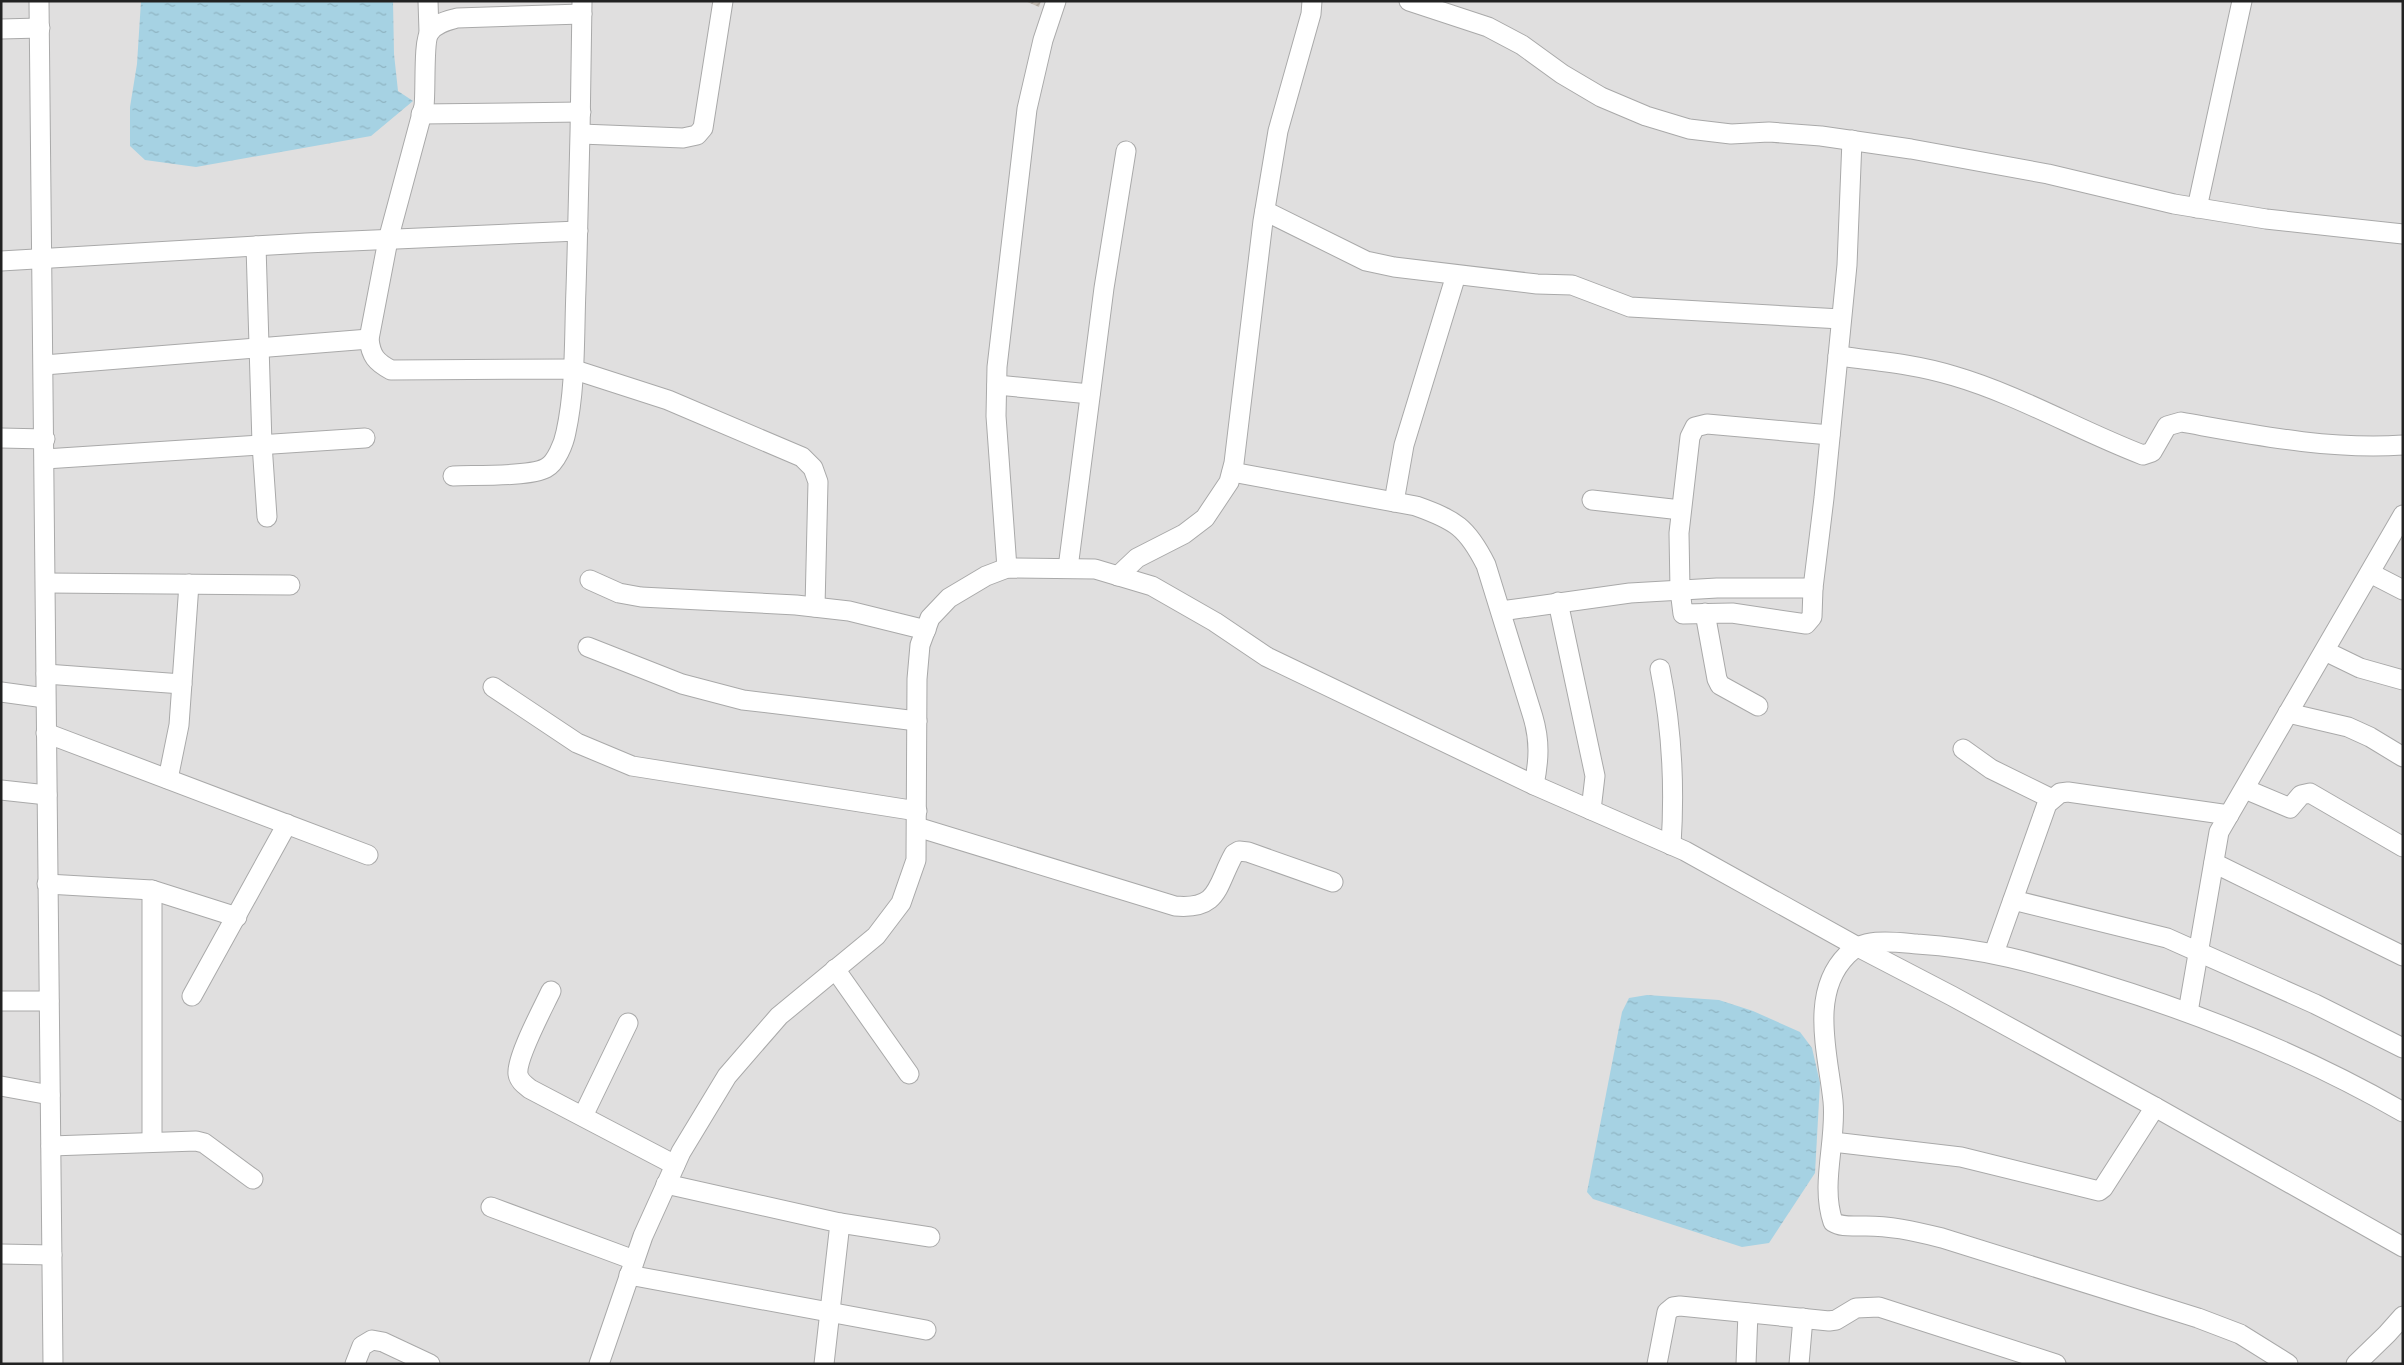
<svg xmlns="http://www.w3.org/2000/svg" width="2404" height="1365" viewBox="0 0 2404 1365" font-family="'Fira Sans',sans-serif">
<defs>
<pattern id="water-ripples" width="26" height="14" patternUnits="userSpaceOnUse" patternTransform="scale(1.25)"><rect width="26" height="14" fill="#a6d2e3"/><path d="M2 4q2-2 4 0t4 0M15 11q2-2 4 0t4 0" fill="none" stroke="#8fb4c2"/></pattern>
<pattern id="building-hatch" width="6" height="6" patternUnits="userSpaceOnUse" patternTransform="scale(1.25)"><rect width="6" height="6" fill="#c8c0b7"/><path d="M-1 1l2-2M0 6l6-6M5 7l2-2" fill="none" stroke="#aca59d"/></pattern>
</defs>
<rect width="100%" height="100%" fill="#f3f0e8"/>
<rect fill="#e0dfdf" x="1" y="1" width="2402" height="1363"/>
<g fill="url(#water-ripples)">
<path d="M141 1H393L394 54 398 91 413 101 371 136 196 167 145 160 130 146V107L137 64Z"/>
<path d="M1647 995 1719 1000 1753 1011 1800 1032 1812 1048 1820 1083 1815 1173 1769 1243 1742 1247 1593 1199 1587 1192 1622 1012 1629 998Z"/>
</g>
<path fill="url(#building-hatch)" d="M1025 1H1041L1039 7Z"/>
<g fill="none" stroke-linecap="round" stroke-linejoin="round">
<g stroke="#a9a9a9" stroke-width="21">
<g id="minor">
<path d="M39 1 53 1364"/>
<path d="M428 1 429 32"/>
<path d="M1409 1 1488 27 1522 45 1562 74 1601 97 1646 116 1689 129 1731 134 1769 132 1821 136 1911 149 2048 174 2174 204 2266 219 2403 234"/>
<path d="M582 14 457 18C447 21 436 23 430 32 423 40 426 91 424 106L388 240 369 339C371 356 376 362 391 370L572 369 668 400 802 457 813 468 818 482 815 607"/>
<path d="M1 29 40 28"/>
<path d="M421 114 581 112"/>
<path d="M581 134 683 138 697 135 703 128 723 1"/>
<path d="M2197 208 2242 1"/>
<path d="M1265 211 1366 261 1394 267 1537 284 1572 285 1630 307 1841 319"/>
<path d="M256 246 262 444 267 517"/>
<path d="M1 261 306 243 578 231"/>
<path d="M1838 356C1877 361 1916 364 1954 376 2019 395 2080 431 2143 455L2152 452 2167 426 2181 422C2255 435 2328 450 2403 445"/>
<path d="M44 365 369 339"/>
<path d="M997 385 1090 394"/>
<path d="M1 438 45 439"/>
<path d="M45 459 365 438"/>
<path d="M1232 472 1416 506C1455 520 1467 527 1486 565L1533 717C1540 741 1539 760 1534 785"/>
<path d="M453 476C474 475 530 477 546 468 556 463 564 443 566 432 576 386 574 336 576 289 579 194 581 98 582 2"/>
<path d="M1592 500 1681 510"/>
<path d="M1394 502 1404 445 1456 275"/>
<path d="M1007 568 996 416 997 367 1027 109 1043 40 1056 1"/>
<path d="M1068 568 1104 288 1126 151"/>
<path d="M2370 573 2403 590"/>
<path d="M1118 576 1137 558 1184 534 1205 518 1229 482 1234 463 1263 221 1278 131 1311 14 1312 1"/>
<path d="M590 580 619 593 641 597 796 605 849 611 926 630"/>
<path d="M47 583 290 585"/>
<path d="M1813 588 1812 617 1806 624 1732 613 1683 614 1680 590 1679 533 1690 437 1695 427 1707 424 1830 435"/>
<path d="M1558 602 1595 776 1591 810"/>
<path d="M1501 611 1630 593 1717 588H1813L1824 498 1847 265 1852 140"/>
<path d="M1705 613 1717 679 1720 685 1758 706"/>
<path d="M588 647 682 684 743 700 917 721"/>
<path d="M2325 651 2360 668 2403 680"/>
<path d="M1660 669C1672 728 1675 785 1671 845"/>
<path d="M46 674 182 684"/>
<path d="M493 687 577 743 632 766 917 811"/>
<path d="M1 692 45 698"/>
<path d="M2288 713 2348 727 2370 737 2403 757"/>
<path d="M46 733 368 855"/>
<path d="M1963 749 1991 769 2052 799"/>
<path d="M168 779 179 725 189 584"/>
<path d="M2245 789 2290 808 2301 795 2310 793 2403 847"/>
<path d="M1 790 47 795"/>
<path d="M917 827 1175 906C1220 910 1216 886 1234 854L1239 851 1248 852 1333 882"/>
<path d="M2214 863 2403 956"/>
<path d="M47 884 152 890 237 917"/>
<path d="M2013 900 2167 938 2315 1004 2403 1048"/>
<path d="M1994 953 2047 804 2060 793 2068 792 2229 815"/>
<path d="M835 969 909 1074"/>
<path d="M551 991C543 1008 516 1058 518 1074 519 1081 525 1085 530 1089L675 1165"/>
<path d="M192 996 287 824"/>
<path d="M1 1001H49"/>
<path d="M2188 1012 2219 832 2403 515"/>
<path d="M1 1086 50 1095"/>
<path d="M583 1116 628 1023"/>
<path d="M152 1142V890"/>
<path d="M1833 1142 1961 1157 2099 1191 2103 1188 2155 1107"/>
<path d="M51 1146 196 1141 204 1143 253 1179"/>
<path d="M666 1184 840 1223 824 1364"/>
<path d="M491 1207 634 1260"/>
<path d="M840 1223 930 1237"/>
<path d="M1 1254 52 1255"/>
<path d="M629 1275 926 1330"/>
<path d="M355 1364 362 1346 372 1340 383 1342 430 1364"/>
<path d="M599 1364 643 1236 681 1152 727 1076 779 1016 876 936 901 903 916 860 917 679 920 645 930 618 949 598 986 576 1007 568 1095 569 1152 586 1215 622 1267 657 1534 785 1685 851 1856 946 1952 996 2155 1107 2403 1247"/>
<path d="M1657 1364 1667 1312 1673 1307 1680 1306 1829 1321 1836 1320 1856 1308 1879 1307 2056 1364"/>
<path d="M1746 1364 1748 1313"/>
<path d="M1799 1364 1803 1318"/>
<path d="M2288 1364 2240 1334 2198 1318 1942 1238C1914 1231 1888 1225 1860 1226 1850 1226 1841 1227 1833 1222 1820 1184 1837 1140 1833 1101 1828 1054 1809 993 1847 955 1864 937 1894 942 1917 944 1983 948 2036 963 2099 983 2204 1015 2307 1057 2403 1112"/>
<path d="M2356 1364 2387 1334 2403 1316"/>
</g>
</g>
<use href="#minor" stroke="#fff" stroke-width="19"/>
</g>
<rect width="2404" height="1365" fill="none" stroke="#222222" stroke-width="5"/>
</svg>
